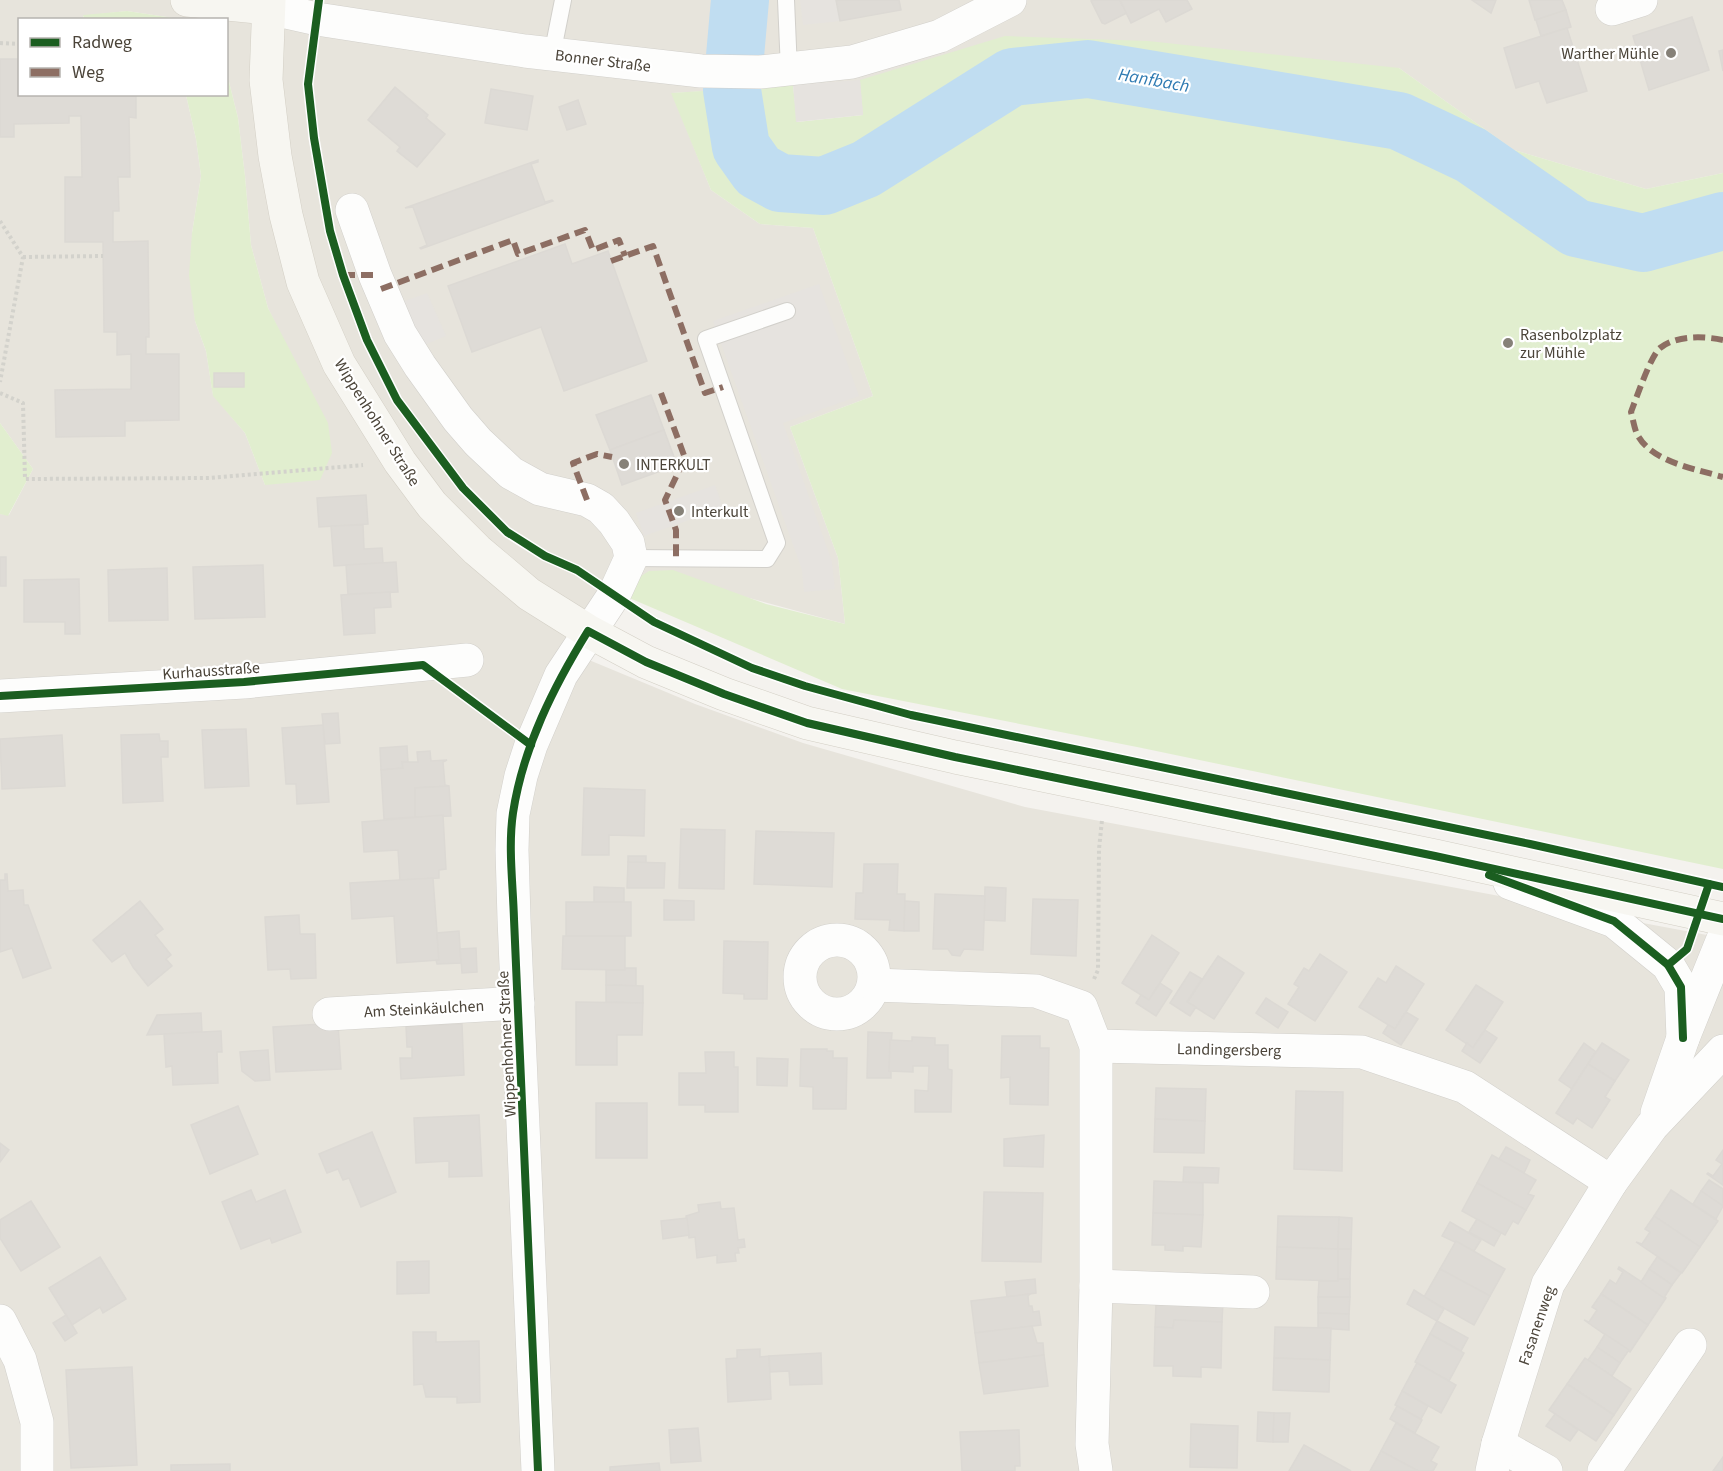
<svg xmlns="http://www.w3.org/2000/svg" width="1723" height="1471" viewBox="0 0 1723 1471" font-family="'Source Sans 3',sans-serif">
<rect width="100%" height="100%" fill="#f4f2ee"/>
<path fill="#e7e4dc" fill-rule="evenodd" d="M0 0H1723V173L1646 189 1514 150 1399 68 863 115 793 86 672 93 711 190 760 224 813 228 873 396 790 427 838 558 845 624 649 571 589 660 695 704 803 743 1025 807 1723 938V1471H0V514L9 515 33 469 0 423ZM127 11 180 19 226 20 227 74 238 118 245 176 251 245 268 308 290 353 265 485 245 433 213 395 206 351 195 321 192 233 201 176 196 139 186 95 20 94V20L84 19 83 16Z"/>
<g fill="#e1eecf">
<path d="M127 11 180 19H84L83 15Z"/>
<path d="M1005 36 1148 41 1399 68 1514 150 1646 189 1723 173V869L1137 747 842 689 627 597 638 578 649 571 673 570 766 604 845 624 838 558 790 427 873 396 813 228 760 224 711 190 671 93 793 85 797 122 863 115 860 80Z"/>
<path d="M227 74 238 118 245 176 251 245 268 308 328 423 332 453 320 480 265 485 245 433 213 396 206 351 195 321 189 275 192 233 201 176 196 139 186 95 226 94Z"/>
<path d="M0 423 33 469 8 516 0 514Z"/>
</g>
<g fill="#e6e3df">
<path d="M800 0H836L840 21 803 25Z"/>
<path d="M860 80 863 115 796 122 793 85Z"/>
<path d="M819 284 859 396 783 423 832 562 835 589 804 592 802 570 713 321Z"/>
<path d="M427 293 446 336 422 346 402 302Z"/>
<path d="M715 485 723 508 644 536 636 513Z"/>
</g>
<g fill="none" stroke-linecap="round" stroke-linejoin="round">
<path stroke="#c0ddf1" stroke-width="58" d="M740 0 732 90 741 147 758 171 780 183 824 186 866 169 1012 77 1088 69 1399 121 1471 155 1576 228 1643 243 1723 221"/>
</g>
<g fill="#dedbd6" stroke="#dcd9d4" stroke-width="1.5">
<path d="M836 0H899L901 10 840 21Z"/>
<path d="M1094 0H1120L1127 13 1105 24 1102 23 1091 1Z"/>
<path d="M1120 0H1187L1192 9 1166 22 1159 9 1131 23Z"/>
<path d="M1472 0H1496L1491 13Z"/>
<path d="M1529 0H1562L1566 10 1535 20Z"/>
<path d="M1566 10 1571 27 1541 36 1536 20Z"/>
<path d="M1692 17 1709 70 1649 90 1633 36Z"/>
<path d="M1567 28 1587 91 1547 103 1539 81 1516 88 1504 48Z"/>
<path d="M1723 50V71L1719 51Z"/>
<path d="M0 59H20V94H136V118L129 117 130 177H118L119 211H113V242L148 241 149 337H146V354H179V420L125 421V436L56 437 55 390 131 389V354L117 355V332H104L103 242H65V177H82L81 116H69V123L14 124V137H0Z"/>
<path d="M395 87 428 115 426 118 445 134 417 167 397 151 400 147 368 120Z"/>
<path d="M491 89 533 96 527 130 485 123Z"/>
<path d="M578 100 586 124 567 130 559 107Z"/>
<path d="M538 160V162L531 164 545 202 552 200 553 201 421 249 420 248 427 245 413 207 405 208Z"/>
<path d="M565 244 572 264 608 251 647 361 564 391 541 327 472 352 448 286Z"/>
<rect x="214" y="373" width="30" height="14"/>
<path d="M651 395 664 430 610 450 596 415Z"/>
<path d="M664 430 677 465 622 485 610 450Z"/>
<path d="M366 495 368 524 319 527 317 498Z"/>
<path d="M363 525 364 549 382 548 383 563 334 566 331 526Z"/>
<rect x="0" y="557" width="6" height="29"/>
<path d="M396 562 398 592 348 594 346 565Z"/>
<path d="M263 565 265 617 195 619 193 567Z"/>
<path d="M167 568 168 620 109 621 108 570Z"/>
<path d="M79 579 80 634H65V622H24V580Z"/>
<path d="M390 592 391 607 374 608 375 633 344 635 341 595Z"/>
<path d="M338 713 340 743 325 744 322 714Z"/>
<path d="M323 725 329 802 297 804 296 784H286L282 728Z"/>
<path d="M246 729 249 786 205 788 202 730Z"/>
<path d="M159 734 160 741H168V757H161L163 801 123 803 121 735Z"/>
<path d="M62 735 65 786 2 789 0 739Z"/>
<path d="M407 746 408 762H402L403 768 381 770 380 748Z"/>
<path d="M430 751 431 761 447 760 443 762 445 785 449 786 415 788V817L384 819 381 770 403 768 402 762H418L417 752Z"/>
<path d="M449 786 451 816 415 817V788Z"/>
<path d="M584 788 645 790 644 836 609 835V855H582Z"/>
<path d="M443 815 446 869 439 870V878L400 880 398 850 364 852 362 822Z"/>
<path d="M681 829 725 830 724 889 679 888Z"/>
<path d="M756 831 834 833 832 887 754 884Z"/>
<path d="M628 856H646V863L628 862Z"/>
<path d="M628 862 665 863 664 888H627Z"/>
<path d="M864 864H898L897 894H905L904 931 889 930 890 920 855 919 856 893H863Z"/>
<path d="M5 874H7L8 891 23 890 24 905H28L51 968 23 978 12 948 0 952V880H5Z"/>
<path d="M433 878 439 960 397 963 394 916 352 919 350 883Z"/>
<path d="M594 887 624 888V903L594 902Z"/>
<path d="M985 887 1006 888 1005 921 984 920Z"/>
<path d="M935 894 985 896 983 950 964 949 960 956 952 955 948 949H933Z"/>
<path d="M1033 899 1078 900 1076 956 1031 954Z"/>
<path d="M664 900 694 901V920H664Z"/>
<path d="M140 901 163 929 155 935 171 955 166 959 172 966 148 986 133 967 125 953 112 962 93 940Z"/>
<path d="M905 901 919 902V931H904Z"/>
<rect x="566" y="902" width="65" height="34"/>
<path d="M299 915 300 934H315L316 978 291 979 290 969 268 970 265 917Z"/>
<path d="M459 931 461 963 437 964 436 960H439L437 933Z"/>
<path d="M1152 935 1179 953 1149 1000 1122 983Z"/>
<path d="M563 936H625V970L562 969Z"/>
<path d="M724 941 768 942 767 999H744V994L723 993Z"/>
<path d="M476 948 477 972 462 973 460 949Z"/>
<path d="M1320 954 1347 972 1315 1021 1288 1004 1299 987 1294 984 1304 968 1309 971Z"/>
<path d="M1218 956 1244 973 1214 1019 1187 1002Z"/>
<path d="M1396 966 1424 984 1395 1029 1359 1007 1378 978 1386 983Z"/>
<path d="M625 968H636V986L606 985V970H625Z"/>
<path d="M1190 972 1202 979 1187 1002 1196 1007 1190 1016 1170 1003Z"/>
<path d="M1160 983 1172 991 1156 1016 1136 1003 1141 995 1149 1000Z"/>
<path d="M606 985 643 986V1003L606 1002Z"/>
<path d="M1476 985 1503 1002 1473 1048 1446 1030Z"/>
<path d="M1266 998 1288 1012 1278 1028 1256 1013Z"/>
<path d="M576 1002 643 1003 642 1035H617V1065H576Z"/>
<path d="M1406 1012 1418 1019 1401 1045 1383 1033 1388 1025 1395 1029Z"/>
<path d="M201 1013 202 1032 147 1035 157 1015Z"/>
<path d="M338 1023 341 1069 276 1072 273 1027Z"/>
<path d="M462 1024 464 1075 401 1079 400 1058H412V1047H407L406 1026Z"/>
<path d="M1485 1030 1497 1038 1480 1063 1462 1051 1467 1043 1473 1048Z"/>
<path d="M221 1031 222 1052H217L218 1083 173 1085 172 1066 166 1067 164 1034Z"/>
<path d="M868 1032 892 1033 889 1071 891 1072V1078H867Z"/>
<path d="M1002 1036H1040V1048H1049L1048 1105 1010 1104V1077L1001 1078Z"/>
<path d="M912 1037 935 1038V1045H948V1069L952 1070 951 1112H915V1090L928 1091 929 1066H913V1072L889 1071 890 1040 912 1041Z"/>
<path d="M1584 1043 1596 1052 1572 1089 1559 1080Z"/>
<path d="M1602 1043 1629 1060 1615 1081 1588 1064Z"/>
<path d="M801 1049H827V1051H833V1058H847L846 1109H813V1087L800 1086Z"/>
<path d="M268 1050 270 1080 255 1081 242 1071 240 1052Z"/>
<path d="M705 1052H734V1067H738V1112H705V1105H679V1073H706Z"/>
<path d="M757 1058 788 1059 787 1086 757 1085Z"/>
<path d="M1588 1064 1615 1081 1605 1097 1610 1100 1592 1128 1577 1118 1573 1124 1556 1113Z"/>
<path d="M1156 1088 1206 1089 1205 1121 1155 1119Z"/>
<path d="M1296 1091 1343 1092 1342 1171 1294 1169Z"/>
<rect x="596" y="1103" width="51" height="55"/>
<path d="M238 1106 258 1154 210 1174 191 1125Z"/>
<path d="M479 1115 482 1176 449 1177V1161L416 1163 414 1118Z"/>
<path d="M1155 1119 1205 1121 1204 1153 1154 1152Z"/>
<path d="M372 1132 396 1192 361 1207 349 1178 343 1180 338 1169 327 1173 319 1154Z"/>
<path d="M1044 1135 1043 1167 1004 1166V1139Z"/>
<path d="M0 1143 9 1150 0 1162Z"/>
<path d="M1506 1147 1530 1160 1524 1173 1499 1159Z"/>
<path d="M1723 1150V1185L1707 1174 1708 1173 1713 1176 1722 1164 1716 1160Z"/>
<path d="M1492 1155 1536 1180 1528 1194 1534 1196 1526 1210 1477 1183Z"/>
<path d="M1184 1167 1219 1168 1218 1183 1183 1182Z"/>
<path d="M1709 1180 1723 1189V1206L1701 1191Z"/>
<path d="M1154 1181 1203 1183V1215L1153 1213Z"/>
<path d="M1477 1183 1526 1210 1518 1224 1513 1221 1505 1235 1462 1211Z"/>
<path d="M251 1190 256 1202 285 1190 301 1232 272 1243 270 1238 241 1249 222 1202Z"/>
<path d="M1671 1190 1718 1221 1700 1247 1654 1216Z"/>
<path d="M1701 1191 1723 1206 1716 1219 1693 1204Z"/>
<path d="M984 1192 1043 1193 1041 1262 982 1261Z"/>
<path d="M31 1201 60 1247 21 1271 0 1238V1220Z"/>
<path d="M720 1202 721 1209 734 1208 738 1240 744 1239 745 1247 738 1248 739 1253H735L736 1261 717 1263V1255L697 1258 695 1237 689 1238 686 1216 699 1212 698 1205Z"/>
<path d="M1153 1213 1203 1215 1201 1247 1183 1246V1251L1165 1250V1245H1152Z"/>
<path d="M1278 1216 1339 1217 1338 1249 1277 1247Z"/>
<path d="M1654 1216 1700 1247 1682 1273 1636 1242 1642 1244 1650 1232 1645 1229Z"/>
<path d="M1339 1217 1352 1218 1351 1249H1338Z"/>
<path d="M687 1218 689 1235 663 1239 661 1221Z"/>
<path d="M1477 1219 1501 1233 1494 1246 1469 1232Z"/>
<path d="M1450 1222 1481 1240 1474 1251 1442 1236Z"/>
<path d="M1456 1241 1505 1269 1490 1296 1440 1269Z"/>
<path d="M1277 1247 1338 1249V1281L1276 1279Z"/>
<path d="M1338 1249H1351L1350 1279H1338Z"/>
<path d="M100 1257 126 1299 103 1313 100 1307 72 1325 49 1288Z"/>
<path d="M1657 1257 1681 1273 1672 1285 1649 1269Z"/>
<path d="M429 1261V1293L397 1294V1262Z"/>
<path d="M1619 1267 1666 1298 1648 1325 1601 1294 1610 1280 1616 1284 1623 1272 1618 1269Z"/>
<path d="M1440 1269 1490 1296 1474 1325 1424 1297Z"/>
<path d="M1649 1269 1672 1285 1664 1298 1641 1282Z"/>
<path d="M1035 1279 1036 1293 1007 1297 1005 1282Z"/>
<path d="M1338 1279H1350V1297H1318L1319 1281H1338Z"/>
<path d="M1414 1290 1444 1309 1437 1321 1407 1304Z"/>
<path d="M1030 1294 1028 1296 1029 1306H1032L1033 1312 1039 1311 1041 1325 975 1333 971 1301Z"/>
<path d="M1601 1294 1648 1325 1630 1352 1584 1320 1589 1322 1597 1310 1592 1307Z"/>
<path d="M1318 1297H1350L1349 1314 1318 1313Z"/>
<path d="M1223 1301 1222 1322 1174 1320 1173 1328 1155 1327 1156 1304Z"/>
<path d="M1318 1313 1349 1314V1330L1318 1328Z"/>
<path d="M66 1315 77 1333 65 1341 53 1323Z"/>
<path d="M1174 1320 1222 1322 1221 1368 1201 1367V1377L1173 1376V1366H1154L1155 1327 1173 1328Z"/>
<path d="M1437 1321 1468 1338 1461 1351 1430 1334Z"/>
<path d="M1032 1326 1037 1343H1043L1044 1355 979 1363 975 1333Z"/>
<path d="M1275 1327 1331 1328 1330 1360 1274 1358Z"/>
<path d="M413 1332H436V1342L479 1341 480 1402 457 1403V1397H426L423 1384 414 1385Z"/>
<path d="M1430 1334 1464 1353 1449 1381 1415 1362Z"/>
<path d="M1605 1334 1629 1350 1620 1363 1597 1347Z"/>
<path d="M1597 1347 1620 1363 1612 1376 1588 1360Z"/>
<path d="M760 1349V1357L769 1356 771 1399 728 1402 726 1359 737 1358V1350Z"/>
<path d="M821 1353 822 1384 790 1385 789 1371 770 1372 769 1356Z"/>
<path d="M1044 1355 1048 1386 984 1394 979 1363Z"/>
<path d="M1274 1358 1330 1360 1329 1392 1273 1390Z"/>
<path d="M1585 1358 1631 1389 1614 1415 1567 1384Z"/>
<path d="M1417 1363 1456 1385 1441 1413 1402 1391Z"/>
<path d="M132 1367 137 1465 71 1468 66 1370Z"/>
<path d="M1567 1384 1614 1415 1596 1441 1549 1410Z"/>
<path d="M1402 1391 1428 1406 1421 1419 1395 1405Z"/>
<path d="M1397 1406 1422 1420 1415 1433 1390 1419Z"/>
<path d="M1258 1412 1274 1413 1273 1442 1257 1441Z"/>
<path d="M1274 1413H1290L1288 1442H1273Z"/>
<path d="M1555 1414 1578 1430 1570 1441 1546 1426Z"/>
<path d="M1396 1423 1439 1447 1431 1461 1437 1464 1433 1471H1418L1381 1451Z"/>
<path d="M1191 1424 1238 1426 1237 1468 1190 1467Z"/>
<path d="M698 1428 701 1461 671 1463 669 1430Z"/>
<path d="M1019 1430 1020 1466H1015V1471H962L960 1432Z"/>
<path d="M1304 1445 1351 1471H1289Z"/>
<path d="M1381 1451 1418 1471H1370Z"/>
<path d="M1723 1457V1471H1713Z"/>
<path d="M659 1463 660 1471H610V1467Z"/>
<path d="M230 1464V1471H171V1465Z"/>
</g>
<g fill="none" stroke-linecap="round" stroke-linejoin="round">
<g stroke="#d2d0cb" stroke-width="18">
<g id="lane">
<path d="M786 0 789 70"/>
<path d="M552 55 563 0"/>
<path d="M631 558 767 559 777 543 706 339 787 311"/>
</g>
</g>
<g stroke="#d2d0cb" stroke-width="34">
<g id="street">
<path d="M268 8 317 19 525 51 701 71 760 72 852 62 940 36 1010 0"/>
<path d="M1612 9 1641 0"/>
<path d="M352 210 375 275 400 334 420 366 458 419 478 442 511 473 540 489 587 500 601 508 614 522 628 543 631 558 614 595 561 675 531 745 521 776 513 814 512 850 514 919 538 1471"/>
<path d="M0 696 244 682 467 660"/>
<path d="M1510 883 1614 921 1668 965 1681 987 1683 1038"/>
<circle cx="837" cy="977" r="37"/>
<path d="M874 985 1036 991 1081 1007 1096 1046V1286L1092 1444 1096 1471"/>
<path d="M329 1014 518 1003"/>
<path d="M1096 1046 1362 1052 1465 1087 1611 1182"/>
<path d="M1657 1113 1683 1038 1723 939"/>
<path d="M1096 1286 1253 1292"/>
<path d="M0 1321 20 1360 37 1422V1471"/>
<path d="M1498 1444 1546 1471"/>
<path d="M1492 1471 1498 1444 1548 1284 1611 1182 1652 1126 1723 1051"/>
<path d="M1604 1471 1690 1345"/>
</g>
</g>
<g stroke="#d3cfc5" stroke-width="34">
<g id="secondary">
<path d="M187 0 268 8"/>
<path d="M269 0 266 80 275 156 286 215 303 282 339 364 400 462 432 505 477 550 529 594 588 631 646 662 724 694 807 723 955 757 1435 856 1723 919"/>
</g>
</g>
<g stroke="#d3d2cc" stroke-width="4" stroke-dasharray="3 3" stroke-linecap="butt">
<path d="M0 43 20 44"/>
<path d="M0 221 23 257 0 382"/>
<path d="M23 257 103 256"/>
<path d="M0 393 23 403 25 479 209 478 363 465"/>
<path d="M1094 979 1098 970 1099 849 1102 820"/>
</g>
<use href="#lane" stroke="#fdfdfc" stroke-width="16"/>
<use href="#street" stroke="#fdfdfc" stroke-width="33"/>
<use href="#secondary" stroke="#f7f6f1" stroke-width="33"/>
<g stroke="#8d6e63" stroke-width="6" stroke-dasharray="12 6" stroke-linecap="butt">
<path d="M611 261 653 246 705 393 723 387"/>
<path d="M343 275H375"/>
<path d="M381 289 513 240 518 254 585 230 593 250 619 240 625 256"/>
<path d="M1723 340C1703 336 1677 335 1660 348 1651 355 1636 399 1631 412 1633 419 1634 427 1637 434 1651 462 1696 469 1723 477"/>
<path d="M661 393 685 458 665 500 676 530V557"/>
<path d="M587 500 573 463 597 454 612 457"/>
</g>
<g stroke="#fff" stroke-width="11">
<g id="cycleway">
<path d="M319 0 308 84 314 138 330 231 343 275 367 340 397 400 463 488 507 532 545 556 577 570 654 622 752 668 805 686 911 715 1530 844 1723 887"/>
<path d="M0 696 244 682 423 665 531 745"/>
<path d="M1489 875 1614 921 1668 965 1681 987 1683 1038"/>
<path d="M1668 965 1687 949 1709 884"/>
<path d="M538 1471 514 919C513 884 508 847 513 813 523 747 554 686 588 631L646 662 724 694 807 723 955 757 1435 856 1723 919"/>
</g>
</g>
<use href="#cycleway" stroke="#1b5e20" stroke-width="8"/>
</g>
<g fill="#868178" stroke="#fff" stroke-width="2">
<circle cx="1671" cy="53" r="6"/>
<circle cx="1508" cy="343" r="6"/>
<circle cx="624" cy="464" r="6"/>
<circle cx="679" cy="511" r="6"/>
</g>
<g text-anchor="middle" stroke-width="4.5" stroke-linejoin="round" paint-order="stroke">
<g font-size="16" fill="#4b4439" stroke="#fff" text-anchor="start">
<text x="1659" y="59" text-anchor="end">Warther Mühle</text>
<text x="1520" y="340">Rasenbolzplatz<tspan x="1520" dy="18">zur Mühle</tspan></text>
<text x="636" y="470">INTERKULT</text>
<text x="691" y="517">Interkult</text>
</g>
<g font-size="16" fill="#4b4439" stroke="#fff">
<text transform="translate(603 60) rotate(7)" y="6">Bonner Straße</text>
<text transform="translate(378 422) rotate(58)" y="6">Wippenhohner Straße</text>
<text transform="translate(211 670) rotate(-4)" y="6">Kurhausstraße</text>
<text transform="translate(424 1008) rotate(-3)" y="6">Am Steinkäulchen</text>
<text transform="translate(506 1044) rotate(-93)" y="6">Wippenhohner Straße</text>
<text transform="translate(1229 1049) rotate(1)" y="6">Landingersberg</text>
<text transform="translate(1536 1325) rotate(-71)" y="6">Fasanenweg</text>
</g>
<g font-size="18" font-style="italic" fill="#2e7ab2" stroke="#fff">
<text transform="translate(1154 80) rotate(10)" y="6">Hanfbach</text>
</g>
</g>
<rect x="18" y="18" width="210" height="78" fill="#ffffff" stroke="#b7b4b0" stroke-width="1.5"/>
<rect x="30" y="38" width="30" height="9" fill="#1b5e20" stroke="#b7b4b0" stroke-width="1.5"/>
<text x="72" y="48" font-size="18" fill="#4b4439">Radweg</text>
<rect x="30" y="68" width="30" height="9" fill="#8d6e63" stroke="#b7b4b0" stroke-width="1.5"/>
<text x="72" y="78" font-size="18" fill="#4b4439">Weg</text>
</svg>
